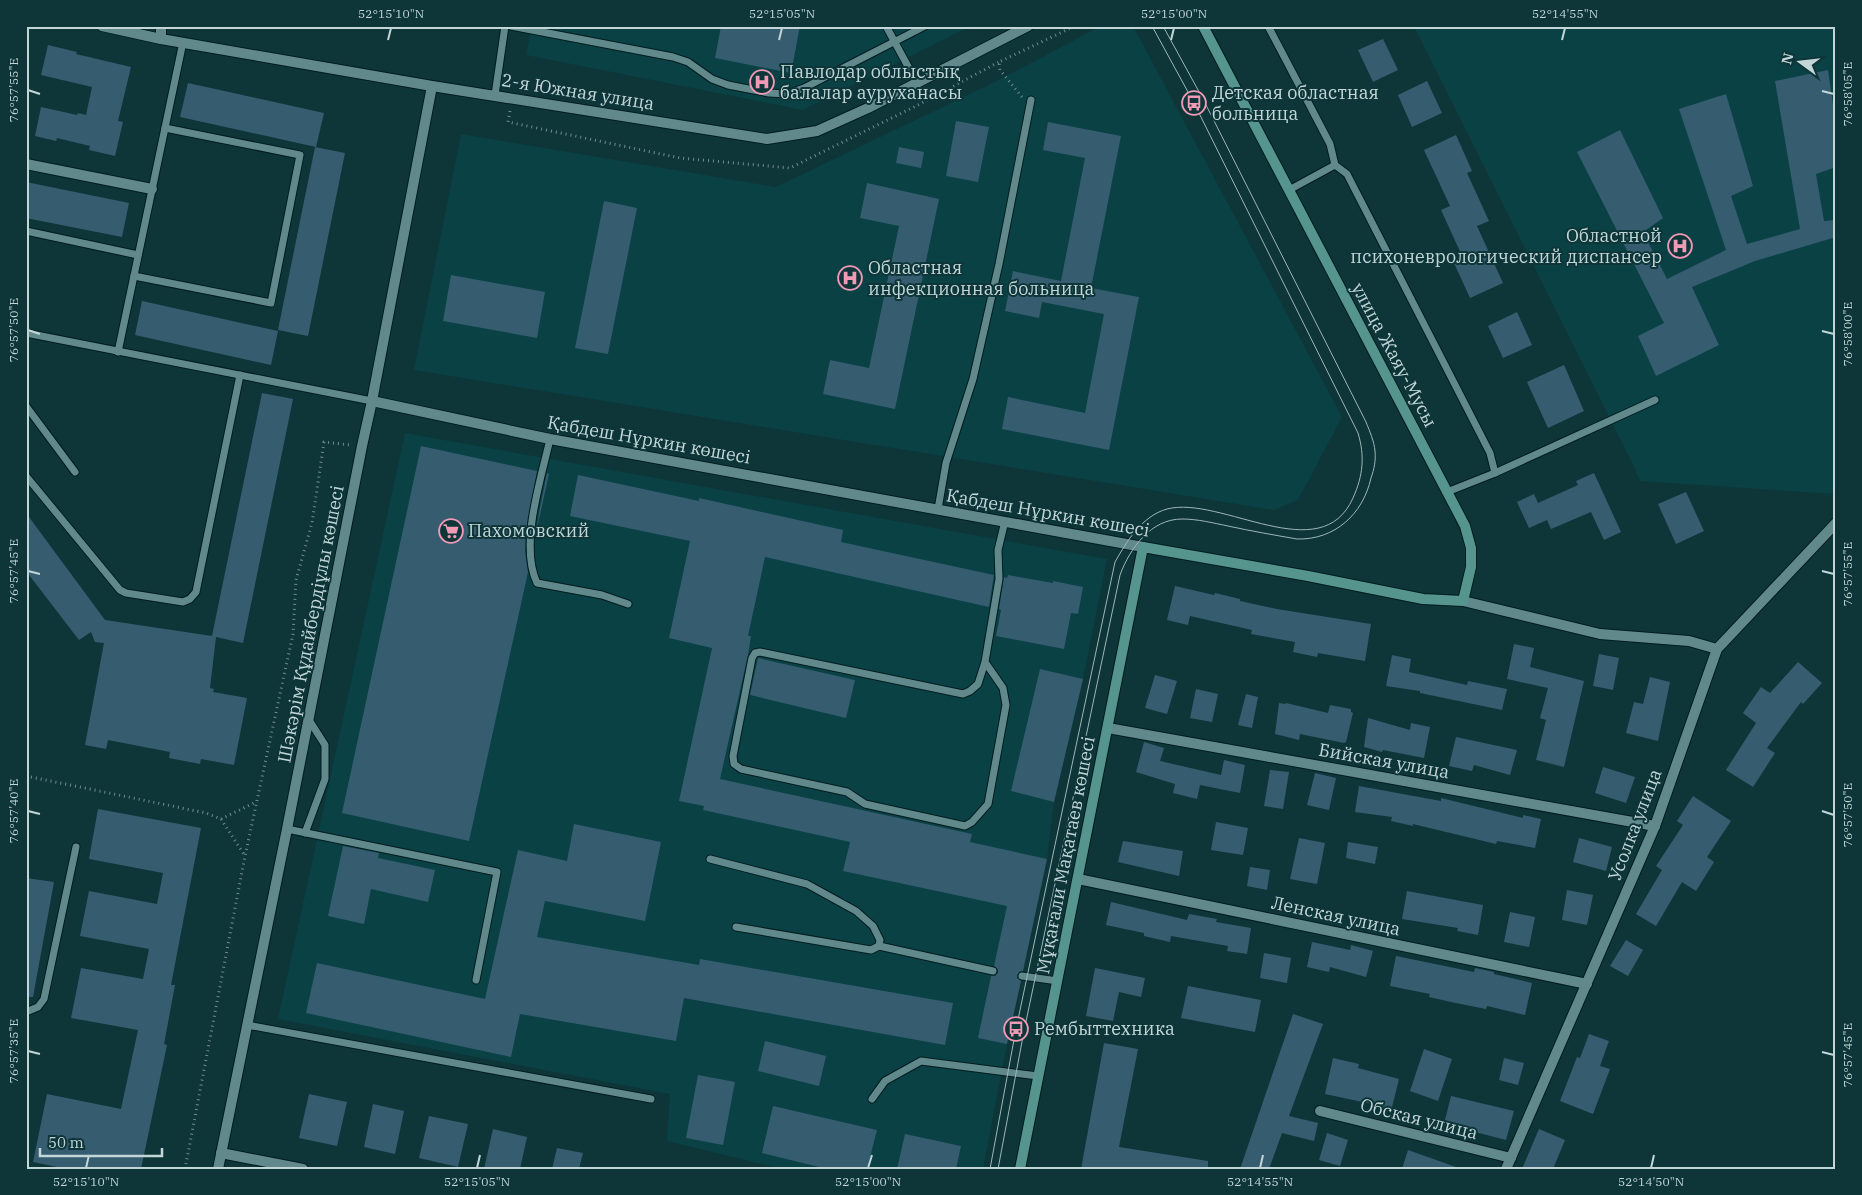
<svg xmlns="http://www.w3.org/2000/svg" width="1862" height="1195" viewBox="0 0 1862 1195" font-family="'IBM Plex Serif',serif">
<rect width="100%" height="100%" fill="#0e3639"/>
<g fill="#094145">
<path d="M532 26H971L803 110 526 55Z"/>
<path d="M1101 26H1133L1342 417 1298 500 1274 510 414 370 461 134 776 187 995 82Z"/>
<path d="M1414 26H1836V494L1640 481 1633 465Z"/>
<path d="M405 433 1107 559 1083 679 1054 802 1047 859 1007 1044 983 1169H782L667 1141 670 1094 278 1019Z"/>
</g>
<g fill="#365c70">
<path d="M721 26H800L791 73 715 58Z"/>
<path d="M1383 39 1398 70 1373 82 1358 50Z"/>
<path d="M48 45 77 52 76 54 131 67 118 121 123 122 115 156 89 150 90 146 57 138 56 141 35 136 41 107 77 115 78 113 86 115 92 87 41 75Z"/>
<path d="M1828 70 1836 125V167L1816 174 1824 221 1836 220V237L1755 261 1692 287 1719 345 1656 376 1638 336 1664 323 1577 152 1620 130 1663 218 1643 232 1667 279 1726 250 1679 109 1726 94 1753 186 1731 196 1747 244 1800 229 1775 81Z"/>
<path d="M1427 81 1442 113 1412 127 1398 95Z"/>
<path d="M188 83 324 113 316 147 180 117Z"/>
<path d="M956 121 989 127 978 182 946 176Z"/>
<path d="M1048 122 1121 136 1091 288 1139 297 1109 450 1002 429 1008 397 1085 413 1104 314 1042 302 1039 318 1005 311 1013 271 1061 281 1085 158 1043 150Z"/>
<path d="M1456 135 1472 171 1467 173 1489 221 1477 226 1503 283 1470 298 1454 263 1463 258 1441 210 1450 206 1424 150Z"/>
<path d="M315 147 345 153 308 336 278 330Z"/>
<path d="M899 147 924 152 921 168 896 163Z"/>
<path d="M26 182 129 203 122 237 26 218Z"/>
<path d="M867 183 939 199 895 409 823 394 830 360 869 368 899 226 860 218Z"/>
<path d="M604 201 637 208 608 354 575 348Z"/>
<path d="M451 275 545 292 537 338 443 321Z"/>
<path d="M142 301 278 331 271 365 135 335Z"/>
<path d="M1517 312 1532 345 1503 358 1488 326Z"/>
<path d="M1564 365 1584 411 1548 428 1527 382Z"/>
<path d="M262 393 293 399 243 643 216 637 210 688 214 689 213 692 247 698 234 765 201 759 200 764 169 758 170 752 108 740 106 749 85 745 104 643 95 642 91 632 79 640 26 571V513L105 620 212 636Z"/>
<path d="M421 446 537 471 526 531 525 551 528 572 469 841 342 813Z"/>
<path d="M547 473 549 474 536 533 539 513Z"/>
<path d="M1594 473 1621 532 1604 540 1591 512 1551 529 1547 520 1529 528 1517 502 1534 494 1538 503 1578 485 1576 481Z"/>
<path d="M578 475 699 501V498L843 530 841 542 994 575 989 607 765 557 748 636H751L748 655 720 779 972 834 970 842 1047 859 1023 971H1020L1017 975V978L1021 981 1007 1044 978 1038 991 976H995L998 973V969L994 966 1007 906 843 871 850 842 703 810 704 806 679 801 712 648 669 638 690 541 570 516Z"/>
<path d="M1686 492 1704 531 1676 544 1658 504Z"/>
<path d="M1008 575 1053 583V581L1083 587 1078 614 1071 613 1064 649 996 636 1001 610 999 609 1004 577 1007 578Z"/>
<path d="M1175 586 1214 595 1215 593 1240 599V601L1277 609 1371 624 1365 661 1318 653 1317 657 1293 652 1295 642 1251 634 1252 630 1190 616 1188 625 1167 620Z"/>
<path d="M1514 644 1534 648 1530 667 1584 681 1564 767 1536 760 1546 720 1540 718 1548 688 1507 679Z"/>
<path d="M1599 654 1619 658 1613 690 1593 686Z"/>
<path d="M1392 655 1411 659 1409 672 1467 685 1468 681 1507 689 1502 710 1420 693V691L1386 686Z"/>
<path d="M758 658 855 680 846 718 750 695Z"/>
<path d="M1798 662 1822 683 1803 704 1801 702 1767 748 1775 753 1753 787 1726 770 1756 723 1743 713 1761 687 1770 693Z"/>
<path d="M1040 669 1083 679 1054 802 1011 791Z"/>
<path d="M1155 675 1177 681 1167 714 1145 708Z"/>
<path d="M1650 677 1670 682 1658 741 1626 733 1634 702 1643 704Z"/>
<path d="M1196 689 1218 694 1212 722 1190 718Z"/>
<path d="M1246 694 1258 697 1252 728 1238 725Z"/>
<path d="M1279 703 1285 704 1286 703 1328 713 1330 705 1351 709V712L1353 713 1346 742 1344 743 1300 734 1299 740 1275 734Z"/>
<path d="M1368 718 1410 730 1411 723 1430 727 1424 758 1383 750 1382 752 1364 747Z"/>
<path d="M1456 737 1517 750 1510 775 1474 765 1472 771 1449 766Z"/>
<path d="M1144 742 1164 748 1160 761 1221 775 1224 760 1245 765 1240 793 1200 785 1197 799 1173 793 1175 784 1136 772Z"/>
<path d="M1603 767 1635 777 1626 803 1595 793Z"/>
<path d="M1270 770 1289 772 1283 809 1264 806Z"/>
<path d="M1315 773 1336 778 1329 810 1307 805Z"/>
<path d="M1359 786 1441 801V798L1523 818V815L1541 819 1535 848 1497 841 1496 844 1413 824V826L1391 821 1392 817 1355 812Z"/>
<path d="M1693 796 1731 821 1707 857 1714 862 1696 891 1682 882 1656 926 1636 914 1662 870 1656 866 1683 825 1677 821Z"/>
<path d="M98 809 201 828 171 985H175L164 1044 167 1045 141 1169H67L33 1162 47 1094 121 1109 138 1030 71 1018 81 968 143 979 149 949 80 936 89 891 157 904 163 873 89 859Z"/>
<path d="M1216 822 1248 828 1243 855 1211 850Z"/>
<path d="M574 824 661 842 645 921 545 901 537 937 699 965 700 959 953 1003 945 1045 684 998 676 1041 520 1014 511 1057 306 1013 317 963 485 999 518 850 567 861Z"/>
<path d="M1299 838 1325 843 1317 884 1290 879Z"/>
<path d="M1579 838 1612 847 1606 871 1573 862Z"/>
<path d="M1123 841 1183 851 1179 876 1118 862Z"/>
<path d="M1348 842 1378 847 1375 864 1346 858Z"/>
<path d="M343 846 379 853 378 858 435 870 428 902 371 889 364 924 328 916Z"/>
<path d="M1250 867 1270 870 1267 890 1247 886Z"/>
<path d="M26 878 54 882 33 997H26Z"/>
<path d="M1567 890 1593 895 1587 925 1562 920Z"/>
<path d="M1407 891 1483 905 1478 935 1457 931 1458 928 1402 919Z"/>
<path d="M1111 902 1187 920 1189 914 1217 919 1216 922 1251 928 1247 954 1227 951 1228 946 1171 936 1170 942 1144 936V933L1106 925Z"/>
<path d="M1510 912 1535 917 1529 947 1504 942Z"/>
<path d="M1626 940 1643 950 1628 976 1610 966Z"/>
<path d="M1312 942 1350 950 1351 945 1373 951 1366 977 1330 967 1329 972 1307 967Z"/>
<path d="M1264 953 1291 958 1287 983 1260 978Z"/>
<path d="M1396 956 1474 972 1475 968 1494 972V974L1532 983 1525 1015 1487 1006 1486 1009 1451 1002 1429 997 1430 994 1390 986Z"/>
<path d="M1095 968 1145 978 1141 997 1119 992 1113 1021 1086 1016Z"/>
<path d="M1188 986 1261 1000 1255 1032 1181 1018Z"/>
<path d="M1293 1014 1323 1024 1289 1116 1318 1123 1314 1141 1282 1133 1269 1169H1240Z"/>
<path d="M1589 1034 1609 1041 1600 1066 1610 1069 1593 1114 1560 1101 1577 1057 1580 1058Z"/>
<path d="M765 1041 826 1056 819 1086 758 1071Z"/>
<path d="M1104 1043 1138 1049 1119 1147 1208 1161V1169H1081Z"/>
<path d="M1424 1049 1452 1059 1438 1101 1410 1091Z"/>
<path d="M1333 1058 1359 1064 1358 1068 1399 1079 1391 1111 1372 1106V1104L1325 1094Z"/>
<path d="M1504 1058 1524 1063 1518 1085 1499 1080Z"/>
<path d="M698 1075 735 1082 723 1145 686 1138Z"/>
<path d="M309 1094 347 1102 337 1146 299 1138Z"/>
<path d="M1451 1096 1514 1111 1506 1140 1444 1124Z"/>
<path d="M373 1104 404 1111 395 1154 364 1147Z"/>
<path d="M773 1106 877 1130 867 1169H827L762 1153Z"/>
<path d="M429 1116 468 1124 458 1167 419 1158Z"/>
<path d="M493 1129 527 1137 520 1169H484Z"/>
<path d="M1539 1129 1565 1140 1553 1169H1522Z"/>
<path d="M1327 1133 1348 1140 1340 1166 1319 1160Z"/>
<path d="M905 1134 961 1146 956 1169H897Z"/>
<path d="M557 1148 583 1153 579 1169H552Z"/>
<path d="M1408 1150 1456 1167 1455 1169H1402Z"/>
</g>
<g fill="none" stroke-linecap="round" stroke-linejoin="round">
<g stroke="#001c1f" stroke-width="9">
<g id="service">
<path d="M511 26 673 57 688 62 712 79 728 85 769 93 787 94 804 88 925 26"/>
<path d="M886 26 917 83"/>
<path d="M1268 26 1330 144 1335 165"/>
<path d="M495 95 505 26"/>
<path d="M1289 190 1335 165 1347 174 1490 453 1495 473"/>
<path d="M26 231 138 255"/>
<path d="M134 276 271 303 300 155 165 128"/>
<path d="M26 333 372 401"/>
<path d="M118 352 183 42"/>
<path d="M26 406 75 472"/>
<path d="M550 439C541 479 519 545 537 583L602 595 628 604"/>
<path d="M26 476 120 590 126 593 183 602 190 599 196 592 240 375"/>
<path d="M1447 492 1495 473 1655 400"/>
<path d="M938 509 946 463 973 379 999 264 1031 100"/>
<path d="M985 662 1003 688 1006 705 988 804 972 822 965 826 865 804 847 792 741 769 734 764 733 756 752 658 755 653 760 652 963 694 970 691 978 684 985 662 999 579 998 550 1005 521"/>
<path d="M287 829 497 872 476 980"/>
<path d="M305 833 325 779V745L309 720"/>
<path d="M710 859 807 884 856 911 873 926 880 940 879 946 993 971"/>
<path d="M736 927 871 950 879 946"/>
<path d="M1022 976 1058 981"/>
<path d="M26 1012 38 1007 44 999 76 847"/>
<path d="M247 1025 651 1099"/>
<path d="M872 1099 885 1081 921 1061 1038 1076"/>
</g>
</g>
<g stroke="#001c1f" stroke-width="12">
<g id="minor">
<path d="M102 26 161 39 432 86 767 139 817 131 868 108 1028 26"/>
<path d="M161 39V26"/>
<path d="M26 164 152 189"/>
<path d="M372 401 550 439 1143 547"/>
<path d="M1463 601 1600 634 1689 641 1717 649"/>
<path d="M1108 728 1655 826"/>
<path d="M1078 879 1587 984"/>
<path d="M1320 1111 1511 1158"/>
<path d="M221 1153 303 1169"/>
<path d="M218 1169 287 829 362 446 372 401 432 86"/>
<path d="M1506 1169 1655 826 1717 649 1836 523"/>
</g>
</g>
<g stroke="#001c1f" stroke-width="12">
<path id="secondary" d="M1020 1169 1143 547 1308 576 1423 599 1463 601 1471 567V548L1465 526 1203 26"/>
</g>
<g stroke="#6f8c8e" stroke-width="3" stroke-dasharray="1 4" stroke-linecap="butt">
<path d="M1022 97 1000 70 999 62 1075 26"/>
<path d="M510 111 508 122 680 158 790 168 914 107 999 62"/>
<path d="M26 776 206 813 221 819 245 856"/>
<path d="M221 819 256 802"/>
<path d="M185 1169 245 856 293 634 296 580 312 523 324 442 350 445"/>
</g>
<use href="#service" stroke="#61898c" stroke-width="7"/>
<use href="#minor" stroke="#61898c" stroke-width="10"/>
<use href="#secondary" stroke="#55958d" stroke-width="10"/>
<g stroke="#9eb6b8" stroke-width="1">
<path d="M990 1169 1016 1029 1115 562C1127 541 1142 516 1167 509 1221 495 1321 570 1353 498 1363 476 1365 456 1358 433L1194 103 1152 26"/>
<path d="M998 1169 1024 1031 1120 575C1130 548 1151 519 1182 519 1198 519 1213 523 1228 526 1251 531 1274 535 1297 539 1335 540 1363 514 1371 478 1374 470 1376 460 1375 451 1374 441 1370 432 1366 422L1203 99 1163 26"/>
</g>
</g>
<path fill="none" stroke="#c2d6d8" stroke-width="2" d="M388 40 391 28M779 40 782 28M1171 40 1174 28M1562 40 1565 28M28 90 40 94M1822 91 1834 94M28 330 40 334M1822 331 1834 334M28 571 40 574M1822 571 1834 574M28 811 40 814M1822 811 1834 815M28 1051 40 1054M1822 1052 1834 1055M86 1168 89 1155M477 1168 480 1155M868 1168 872 1155M1260 1168 1263 1155M1651 1168 1654 1155"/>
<defs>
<g id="hospital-ring" transform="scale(1.25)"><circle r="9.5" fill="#0e3639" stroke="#f09ab6" stroke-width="1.5"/><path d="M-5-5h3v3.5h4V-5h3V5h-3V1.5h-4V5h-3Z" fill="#f09ab6"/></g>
<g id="bus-ring" transform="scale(1.25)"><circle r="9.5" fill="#0e3639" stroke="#f09ab6" stroke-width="1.5"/><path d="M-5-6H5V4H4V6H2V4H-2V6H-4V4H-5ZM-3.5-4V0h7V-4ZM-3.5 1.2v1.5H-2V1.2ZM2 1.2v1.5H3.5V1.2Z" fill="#f09ab6"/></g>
<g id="supermarket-ring" transform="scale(1.25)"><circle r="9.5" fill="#0e3639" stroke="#f09ab6" stroke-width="1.5"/><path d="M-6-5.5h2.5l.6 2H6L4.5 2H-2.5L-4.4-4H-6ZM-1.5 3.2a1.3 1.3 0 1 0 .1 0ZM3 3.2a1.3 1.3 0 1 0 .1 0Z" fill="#f09ab6"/></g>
</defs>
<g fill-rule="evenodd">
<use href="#hospital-ring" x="762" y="82"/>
<use href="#bus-ring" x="1194" y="103"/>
<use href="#hospital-ring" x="1680" y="246"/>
<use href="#hospital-ring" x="850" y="278"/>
<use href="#supermarket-ring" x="451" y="531"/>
<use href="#bus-ring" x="1016" y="1029"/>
</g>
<g text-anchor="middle" stroke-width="4" stroke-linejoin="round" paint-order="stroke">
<g font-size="18" fill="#c2d6d8" stroke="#0e3639" text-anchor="start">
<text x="780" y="78">Павлодар облыстық<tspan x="780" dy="21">балалар ауруханасы</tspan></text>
<text x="1212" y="99">Детская областная<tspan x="1212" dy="21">больница</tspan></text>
<text x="1662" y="242" text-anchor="end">Областной<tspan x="1662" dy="21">психоневрологический диспансер</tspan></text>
<text x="868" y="274">Областная<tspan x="868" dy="21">инфекционная больница</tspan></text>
<text x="468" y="537">Пахомовский</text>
<text x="1034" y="1035">Рембыттехника</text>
</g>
<g font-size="18" fill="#c2d6d8" stroke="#0e3639">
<text transform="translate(578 92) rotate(9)" y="6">2-я Южная улица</text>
<text transform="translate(1394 355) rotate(62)" y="6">улица Жаяу-Мусы</text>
<text transform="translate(649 440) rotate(10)" y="6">Қабдеш Нұркин көшесі</text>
<text transform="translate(1048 513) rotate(10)" y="6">Қабдеш Нұркин көшесі</text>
<text transform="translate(311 624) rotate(-79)" y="6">Шәкәрім Құдайбердіұлы көшесі</text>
<text transform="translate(1384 761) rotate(10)" y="6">Бийская улица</text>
<text transform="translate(1635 825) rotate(-69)" y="6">Усолка улица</text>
<text transform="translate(1066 855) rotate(-79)" y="6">Мұқағали Мақатаев көшесі</text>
<text transform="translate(1336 916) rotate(12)" y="6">Ленская улица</text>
<text transform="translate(1419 1119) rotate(14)" y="6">Обская улица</text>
</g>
</g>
<rect width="1862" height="1195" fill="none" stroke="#0e3639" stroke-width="55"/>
<g transform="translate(1800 62) rotate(285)" stroke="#0e3639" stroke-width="4" paint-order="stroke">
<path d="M0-4L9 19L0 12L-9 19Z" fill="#c2d6d8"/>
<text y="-8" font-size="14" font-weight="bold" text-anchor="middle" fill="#c2d6d8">N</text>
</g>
<path d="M40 1148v8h122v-8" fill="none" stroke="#c2d6d8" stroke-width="2.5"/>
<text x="48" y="1148" font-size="15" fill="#c2d6d8" stroke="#0e3639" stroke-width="4" paint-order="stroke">50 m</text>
<rect x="28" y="28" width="1806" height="1140" fill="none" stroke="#c2d6d8" stroke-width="2"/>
<g font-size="12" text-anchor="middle" fill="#c2d6d8">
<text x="391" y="18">52°15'10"N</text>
<text x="782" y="18">52°15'05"N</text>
<text x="1174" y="18">52°15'00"N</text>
<text x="1565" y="18">52°14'55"N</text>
<text transform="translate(14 90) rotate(-90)" y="4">76°57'55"E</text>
<text transform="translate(1848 94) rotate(-90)" y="4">76°58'05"E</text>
<text transform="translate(14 330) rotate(-90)" y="4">76°57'50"E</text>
<text transform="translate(1848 334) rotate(-90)" y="4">76°58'00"E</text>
<text transform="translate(14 571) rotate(-90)" y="4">76°57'45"E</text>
<text transform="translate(1848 574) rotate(-90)" y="4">76°57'55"E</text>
<text transform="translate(14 811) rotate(-90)" y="4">76°57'40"E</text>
<text transform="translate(1848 815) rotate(-90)" y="4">76°57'50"E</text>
<text transform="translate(14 1051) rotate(-90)" y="4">76°57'35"E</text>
<text transform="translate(1848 1055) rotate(-90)" y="4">76°57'45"E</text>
<text x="86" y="1186">52°15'10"N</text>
<text x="477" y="1186">52°15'05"N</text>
<text x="868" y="1186">52°15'00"N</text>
<text x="1260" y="1186">52°14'55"N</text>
<text x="1651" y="1186">52°14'50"N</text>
</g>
</svg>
